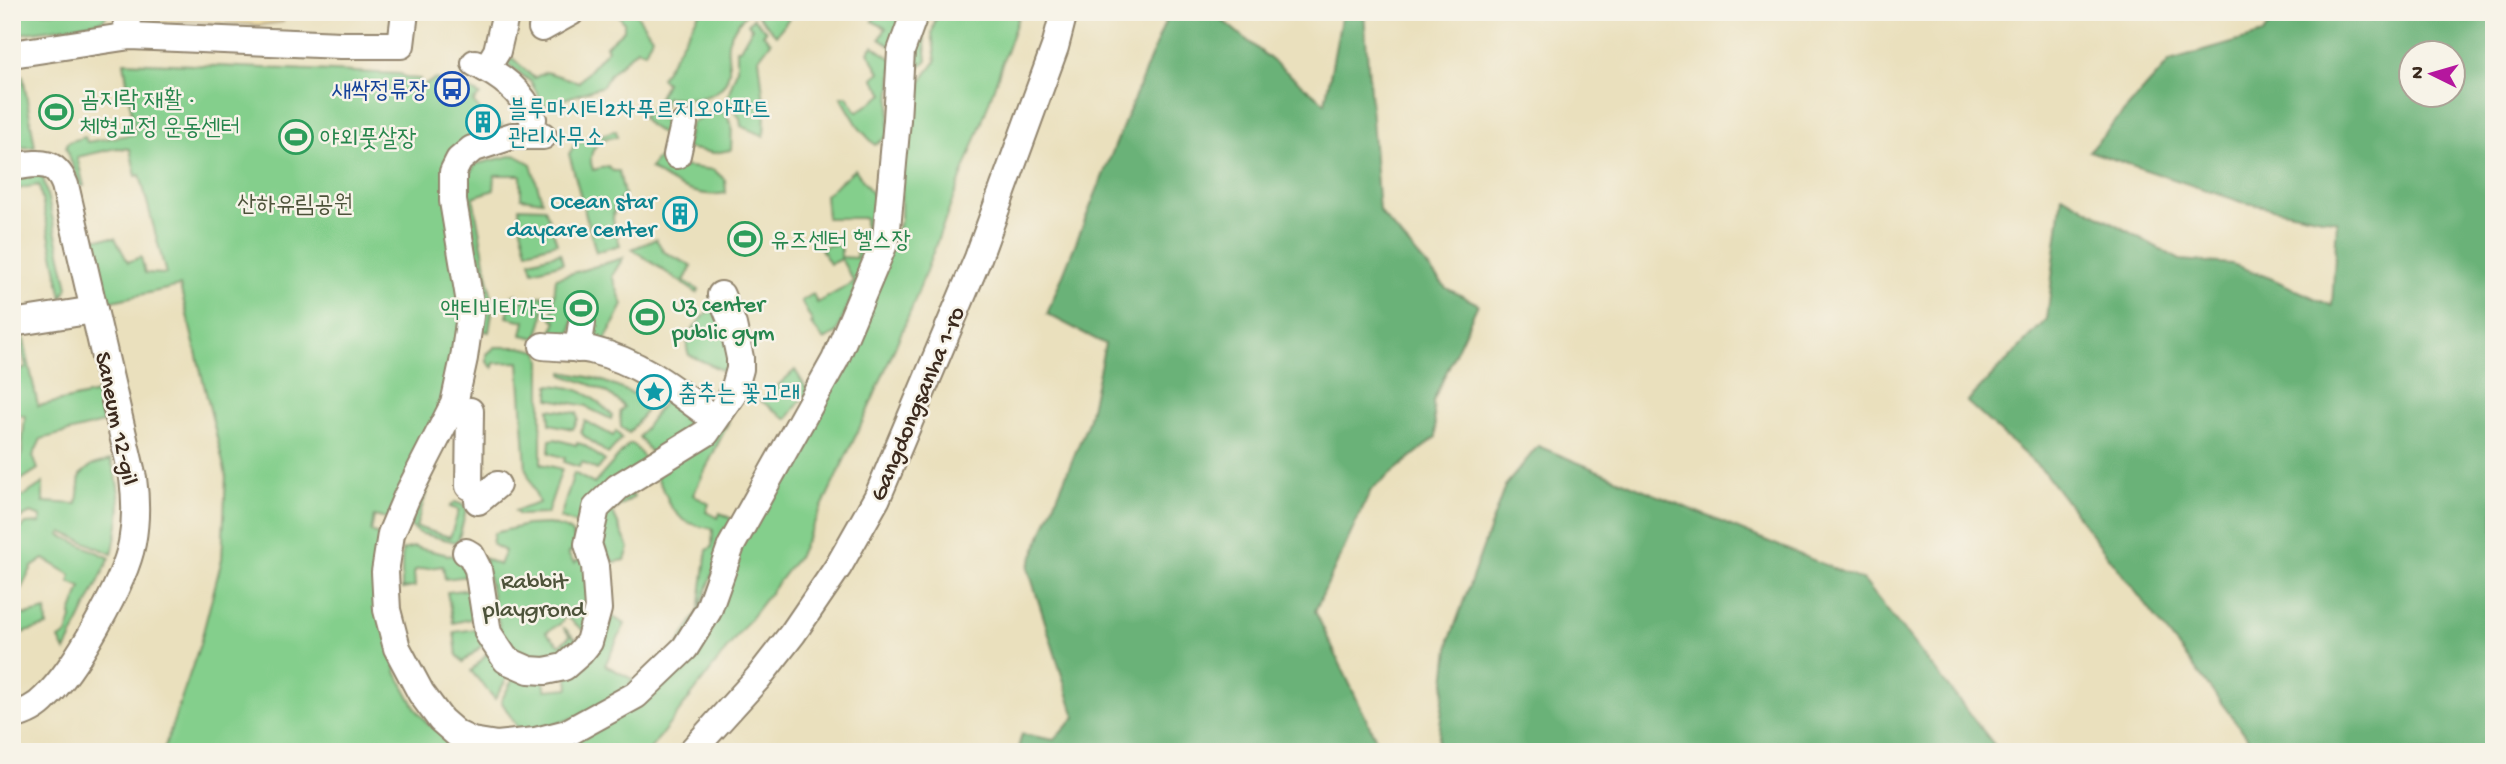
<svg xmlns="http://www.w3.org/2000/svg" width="2506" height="764" viewBox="0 0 2506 764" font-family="'Gochi Hand','Poor Story',sans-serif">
<rect width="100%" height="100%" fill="#f7f3e8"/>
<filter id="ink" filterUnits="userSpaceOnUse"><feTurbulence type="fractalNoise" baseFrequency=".0143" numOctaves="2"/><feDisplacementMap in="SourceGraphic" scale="14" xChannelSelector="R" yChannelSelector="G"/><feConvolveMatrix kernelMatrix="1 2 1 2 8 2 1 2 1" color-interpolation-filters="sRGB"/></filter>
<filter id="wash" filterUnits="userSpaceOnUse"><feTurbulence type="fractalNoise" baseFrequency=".00686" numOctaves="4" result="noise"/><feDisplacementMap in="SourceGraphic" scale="28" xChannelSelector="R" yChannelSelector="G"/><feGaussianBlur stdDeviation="1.57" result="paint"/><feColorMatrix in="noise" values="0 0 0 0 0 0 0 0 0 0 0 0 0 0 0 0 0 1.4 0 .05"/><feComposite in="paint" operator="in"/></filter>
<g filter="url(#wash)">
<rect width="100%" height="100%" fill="#eae0bd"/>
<g fill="#84cf8c" stroke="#607c55" stroke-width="2">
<path d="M12 12H109L103 20 95 23 12 35Z"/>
<path d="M617 12H635L652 37 645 52 637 49 610 74 603 86 544 106 531 82 508 64 511 57 534 78 546 72 579 82 608 49 606 46 624 30V23Z"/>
<path d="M700 12H748C740 20 733 29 729 39 725 49 730 61 729 71 724 103 689 99 666 97L663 106 655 105 666 83 661 78Z"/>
<path d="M759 12H794L776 35 757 15Z"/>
<path d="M877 12H906L892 47 880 39 886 28 872 21Z"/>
<path d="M918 12H930L924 34 927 60 914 73 910 108 904 51Z"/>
<path d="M937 12H1020L982 122 912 308 867 412 799 555 648 752H494L641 704 740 544 860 328 901 219V122L917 112 921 81 936 61 932 33Z"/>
<path d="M753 18 766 31 763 34 771 42 759 58 765 111 764 136 741 126 740 118 726 101 737 69V49H740L752 28 748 24Z"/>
<path d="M873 46 893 60 888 136 875 145 860 129 841 97 847 96 857 112 884 94 873 78 880 72 868 52Z"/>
<path d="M124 62 401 74 406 78 420 79 421 86 436 79 445 81 444 93 460 97 463 86 480 95 473 102 481 111 473 119 484 132 493 125 494 127 502 124V128L465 141 462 310 448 398 387 519 374 516 371 532 381 536 396 672 416 709 428 724 472 752H163L200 644 222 559 226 475 180 286 108 302 92 238H115L128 262 141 257 145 273 166 274 140 175 136 176 130 149 117 148 77 157 84 186H80L66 147 68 142 85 137 87 142 135 134Z"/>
<path d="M23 76 35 147 12 148V78Z"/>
<path d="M719 109 720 112 724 110 732 126 731 150 714 153 686 148 691 123Z"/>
<path d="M649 110 661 112 660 118 675 122 668 138 649 125 642 117Z"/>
<path d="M616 130 617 137C598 136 586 152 593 170L608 166 613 171H619L624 195C607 214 613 223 620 245L596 252 569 154 575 144Z"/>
<path d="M515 155 531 164 542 201 521 198V175H495L494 190 473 197 493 305 489 332 480 330 485 304 467 189 468 176 476 164Z"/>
<path d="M658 158 673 165 714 170 725 180 726 193C699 199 672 185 650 168Z"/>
<path d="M855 169 877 201 875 230 865 229V218H827L825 195Z"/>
<path d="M37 174 43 177 68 287 62 298 39 185 12 190V178Z"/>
<path d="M519 207 545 208 557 243 527 251 520 224Z"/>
<path d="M656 239 664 252 692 266 684 281 699 290 697 293 632 249Z"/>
<path d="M828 245H841V257L856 258 857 246 873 248 836 334 824 340 811 324 813 323 801 301 813 294 817 303 854 282 841 259 830 264 821 249Z"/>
<path d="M560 253 563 263 533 271 530 261Z"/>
<path d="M623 258 612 276 623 305 605 340 641 360 586 346 595 325 573 322 569 343 549 341 556 320 552 319 556 278Z"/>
<path d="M517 294 520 301 545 295 542 322 537 338 522 335 525 321 507 317 512 296Z"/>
<path d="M716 311 734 347 726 372 689 355C681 338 697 325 707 312Z"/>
<path d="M12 331H22L38 406 97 393 103 423 41 439 33 456 38 469 15 484 22 497 43 483V502L77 504 80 475 92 465 111 460C124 498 121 516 112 554L62 532 60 535 110 558 65 651 59 639 67 634 72 618 71 614 81 587 69 582 71 575 44 559 32 567 17 597 12 599V560L17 552 19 536 12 535V531H18L26 524 40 523 41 517 31 513 12 522V461L21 459 25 416 13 414 12 412V373L26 368 21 345 12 347Z"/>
<path d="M495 347H519L539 351 541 361V464L562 469 547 514 519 515 515 511 539 503 526 469 519 362 494 363 493 368 487 362V354Z"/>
<path d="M795 370 808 391 787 419 761 401Z"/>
<path d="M563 372 598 379 634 394 643 378 662 389 629 433 621 427 620 412 624 407C608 388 585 383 563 375Z"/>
<path d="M549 385C581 387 590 394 612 415L611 419 590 409 587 406 549 399Z"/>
<path d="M669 394 699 416 698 426 652 454 639 437Z"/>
<path d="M549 409 577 413 578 419 573 429 550 424Z"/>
<path d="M585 421 613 436 616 431 622 438 608 454 583 435 581 431Z"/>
<path d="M728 423 693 495 709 504 706 512 718 518 720 513 734 520 699 610 707 550 712 547 713 529C687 524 681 522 667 501L668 499 655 474Z"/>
<path d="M555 439 576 445 577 443 584 445 605 461 597 470 582 462 579 467 564 462 565 458 549 453 550 440Z"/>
<path d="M629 444H633L645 459 583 534 575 523 560 518 574 473 594 484Z"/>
<path d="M434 467 416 527 450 537 459 510 450 507 455 502 463 505 466 510 459 538 455 542 419 533 410 526Z"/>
<path d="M630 491 634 497 612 511 629 548 625 560 614 562C604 551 593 528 603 514 608 505 622 498 630 491Z"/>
<path d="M549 524C567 529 573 528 577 547L568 554 574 563 585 555 590 593 584 631 565 616 560 624 546 632 560 645 570 636 563 627 577 640 549 663H526L503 643 484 558 499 565 505 551 492 544 494 533 527 525Z"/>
<path d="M414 547 457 557 469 576 445 579 443 566 416 570 414 573 415 587 402 589V550Z"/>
<path d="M471 589 475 618 453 623 447 592Z"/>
<path d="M12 609 14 612 26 615 46 610 47 626 22 633 18 620 12 621Z"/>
<path d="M611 616 625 624 605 665 634 680C606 711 561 722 522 735L501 701 516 673 542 676 546 690 569 688 567 671 587 665 585 658 600 623Z"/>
<path d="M476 629 484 644 463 662 457 655 454 632Z"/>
<path d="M489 652 510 673 495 699 471 671Z"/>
</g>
<g fill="#6bb278" stroke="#536e4b" stroke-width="2" fill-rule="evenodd">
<path d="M1169 12H1212L1325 103 1342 13 1364 12 1379 211 1446 288 1478 304 1433 401 1436 437 1371 490 1315 611 1382 752H1017L1022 734 1054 740 1075 717 1028 568 1088 422 1105 344 1047 314Z"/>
<path d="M2276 12H2494V752H2259L2043 471 1967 402 2047 319 2062 195 2180 260 2232 264 2270 278 2332 306 2337 221 2242 202 2089 151 2170 61 2263 34ZM2412 52H2454V94H2412Z"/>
<path d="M1538 446 1864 581 2000 752H1437L1450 639 1505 486Z"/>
</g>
<path fill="#eeda9e" stroke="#94825e" stroke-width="2" d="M142 12H218L225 16 228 12H281L283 22 259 25 184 21 153 24 143 18Z"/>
</g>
<g filter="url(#ink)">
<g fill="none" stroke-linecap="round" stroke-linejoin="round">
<g stroke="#92856e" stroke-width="30">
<g id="minor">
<path d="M125 12 130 36"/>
<path d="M542 28 571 12"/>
<path d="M12 54 130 36 341 45H401L405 12"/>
<path d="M475 63C500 75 523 91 533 119"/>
<path d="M486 69 497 51 506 12"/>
<path d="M543 136H512L472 149 459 160 453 172V201L471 309 464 358 454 404 407 496 391 534 385 572 387 610 397 648 421 693 441 720 457 734 472 741 497 745 535 741 567 733 636 695 685 648 708 611 731 546 835 360 886 239 897 120 901 51 915 12"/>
<path d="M677 155 684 124"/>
<path d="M12 167C37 164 54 157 65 185L133 478C136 500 136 522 132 543 125 582 74 671 45 698 37 707 24 713 12 716"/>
<path d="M12 323 94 310"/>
<path d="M543 346C558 348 576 347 591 350 641 362 674 389 714 419"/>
<path d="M578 349 582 323"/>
<path d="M469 486 470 411"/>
<path d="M478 501 497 485"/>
<path d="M466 552 471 555 478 569 488 633 506 660 529 670 545 671 564 667 580 653 589 642 598 609 595 566 588 544 596 508 618 487 706 433 733 394 740 369V358L733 325 721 295"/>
<path d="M691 752 758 678 793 633 838 567 877 498 978 258 1055 47 1064 12"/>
</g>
</g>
<use href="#minor" stroke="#fff" stroke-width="26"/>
</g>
</g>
<defs>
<g id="bus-ring" transform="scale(1.75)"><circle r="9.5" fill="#f7f3e8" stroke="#1a4fb4" stroke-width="1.5"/><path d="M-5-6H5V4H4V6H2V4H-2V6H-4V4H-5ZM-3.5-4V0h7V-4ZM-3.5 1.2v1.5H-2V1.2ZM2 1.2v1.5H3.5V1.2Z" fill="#1a4fb4"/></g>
<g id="stadium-ring" transform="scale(1.75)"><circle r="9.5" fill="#f7f3e8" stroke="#2e9e5b" stroke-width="1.5"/><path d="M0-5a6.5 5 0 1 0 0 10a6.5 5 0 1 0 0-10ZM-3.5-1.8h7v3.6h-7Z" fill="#2e9e5b"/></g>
<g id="building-ring" transform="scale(1.75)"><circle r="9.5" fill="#f7f3e8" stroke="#0f9aa8" stroke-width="1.5"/><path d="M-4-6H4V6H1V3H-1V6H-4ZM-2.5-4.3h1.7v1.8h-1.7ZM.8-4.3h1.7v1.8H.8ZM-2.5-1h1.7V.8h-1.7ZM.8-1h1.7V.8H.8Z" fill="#0f9aa8"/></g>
<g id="sight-ring" transform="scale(1.75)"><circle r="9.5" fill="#f7f3e8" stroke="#0f9aa8" stroke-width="1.5"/><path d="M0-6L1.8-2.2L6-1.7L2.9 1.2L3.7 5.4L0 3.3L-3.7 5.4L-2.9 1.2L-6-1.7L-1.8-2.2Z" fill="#0f9aa8"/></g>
</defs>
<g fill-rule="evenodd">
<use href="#bus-ring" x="452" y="89"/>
<use href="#stadium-ring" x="56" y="112"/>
<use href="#building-ring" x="483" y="122"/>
<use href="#stadium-ring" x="296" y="137"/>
<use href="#building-ring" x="680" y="214"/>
<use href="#stadium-ring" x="745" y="239"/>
<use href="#stadium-ring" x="581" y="308"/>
<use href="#stadium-ring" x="647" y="317"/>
<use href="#sight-ring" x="654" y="392"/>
</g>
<g text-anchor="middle" stroke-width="5" stroke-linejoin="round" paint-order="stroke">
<g font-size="24" fill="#164399" stroke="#f7f3e8" text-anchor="end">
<text x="428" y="97">새싹정류장</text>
</g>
<g font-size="24" fill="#27864d" stroke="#f7f3e8" text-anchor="start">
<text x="80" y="106">곰지락 재활 ·<tspan x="80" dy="28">체형교정 운동센터</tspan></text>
<text x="320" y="145">야외풋살장</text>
<text x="770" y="247">유즈센터 헬스장</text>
<text x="672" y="311">Uz center<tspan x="672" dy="28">public gym</tspan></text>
<text x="556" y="316" text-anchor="end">액티비티가든</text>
</g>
<g font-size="24" fill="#0d838f" stroke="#f7f3e8" text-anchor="start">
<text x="508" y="116">블루마시티2차푸르지오아파트<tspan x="508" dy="28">관리사무소</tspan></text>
<text x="656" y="208" text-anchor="end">Ocean star<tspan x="656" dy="28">daycare center</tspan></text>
<text x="678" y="400">춤추는 꽃고래</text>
</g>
<g font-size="24" fill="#4d533a" stroke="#f7f3e8">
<text x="295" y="211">산하유림공원</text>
<text x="534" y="588">Rabbit<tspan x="534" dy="28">playgrond</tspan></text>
</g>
<g font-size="24" fill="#3b2a1e" stroke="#f7f3e8">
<text transform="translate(916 403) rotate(-67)" y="8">Gangdongsanha 1-ro</text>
<text transform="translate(118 418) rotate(78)" y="8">Saneum 12-gil</text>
</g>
</g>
<rect width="2506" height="764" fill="none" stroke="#f7f3e8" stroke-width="42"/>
<g transform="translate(2432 74) rotate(275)"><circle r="33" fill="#f7f3e8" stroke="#aca397" stroke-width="2"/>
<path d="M0-5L12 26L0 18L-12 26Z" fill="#b5179e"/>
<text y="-10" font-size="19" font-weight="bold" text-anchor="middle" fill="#3b2a1e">N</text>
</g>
</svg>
